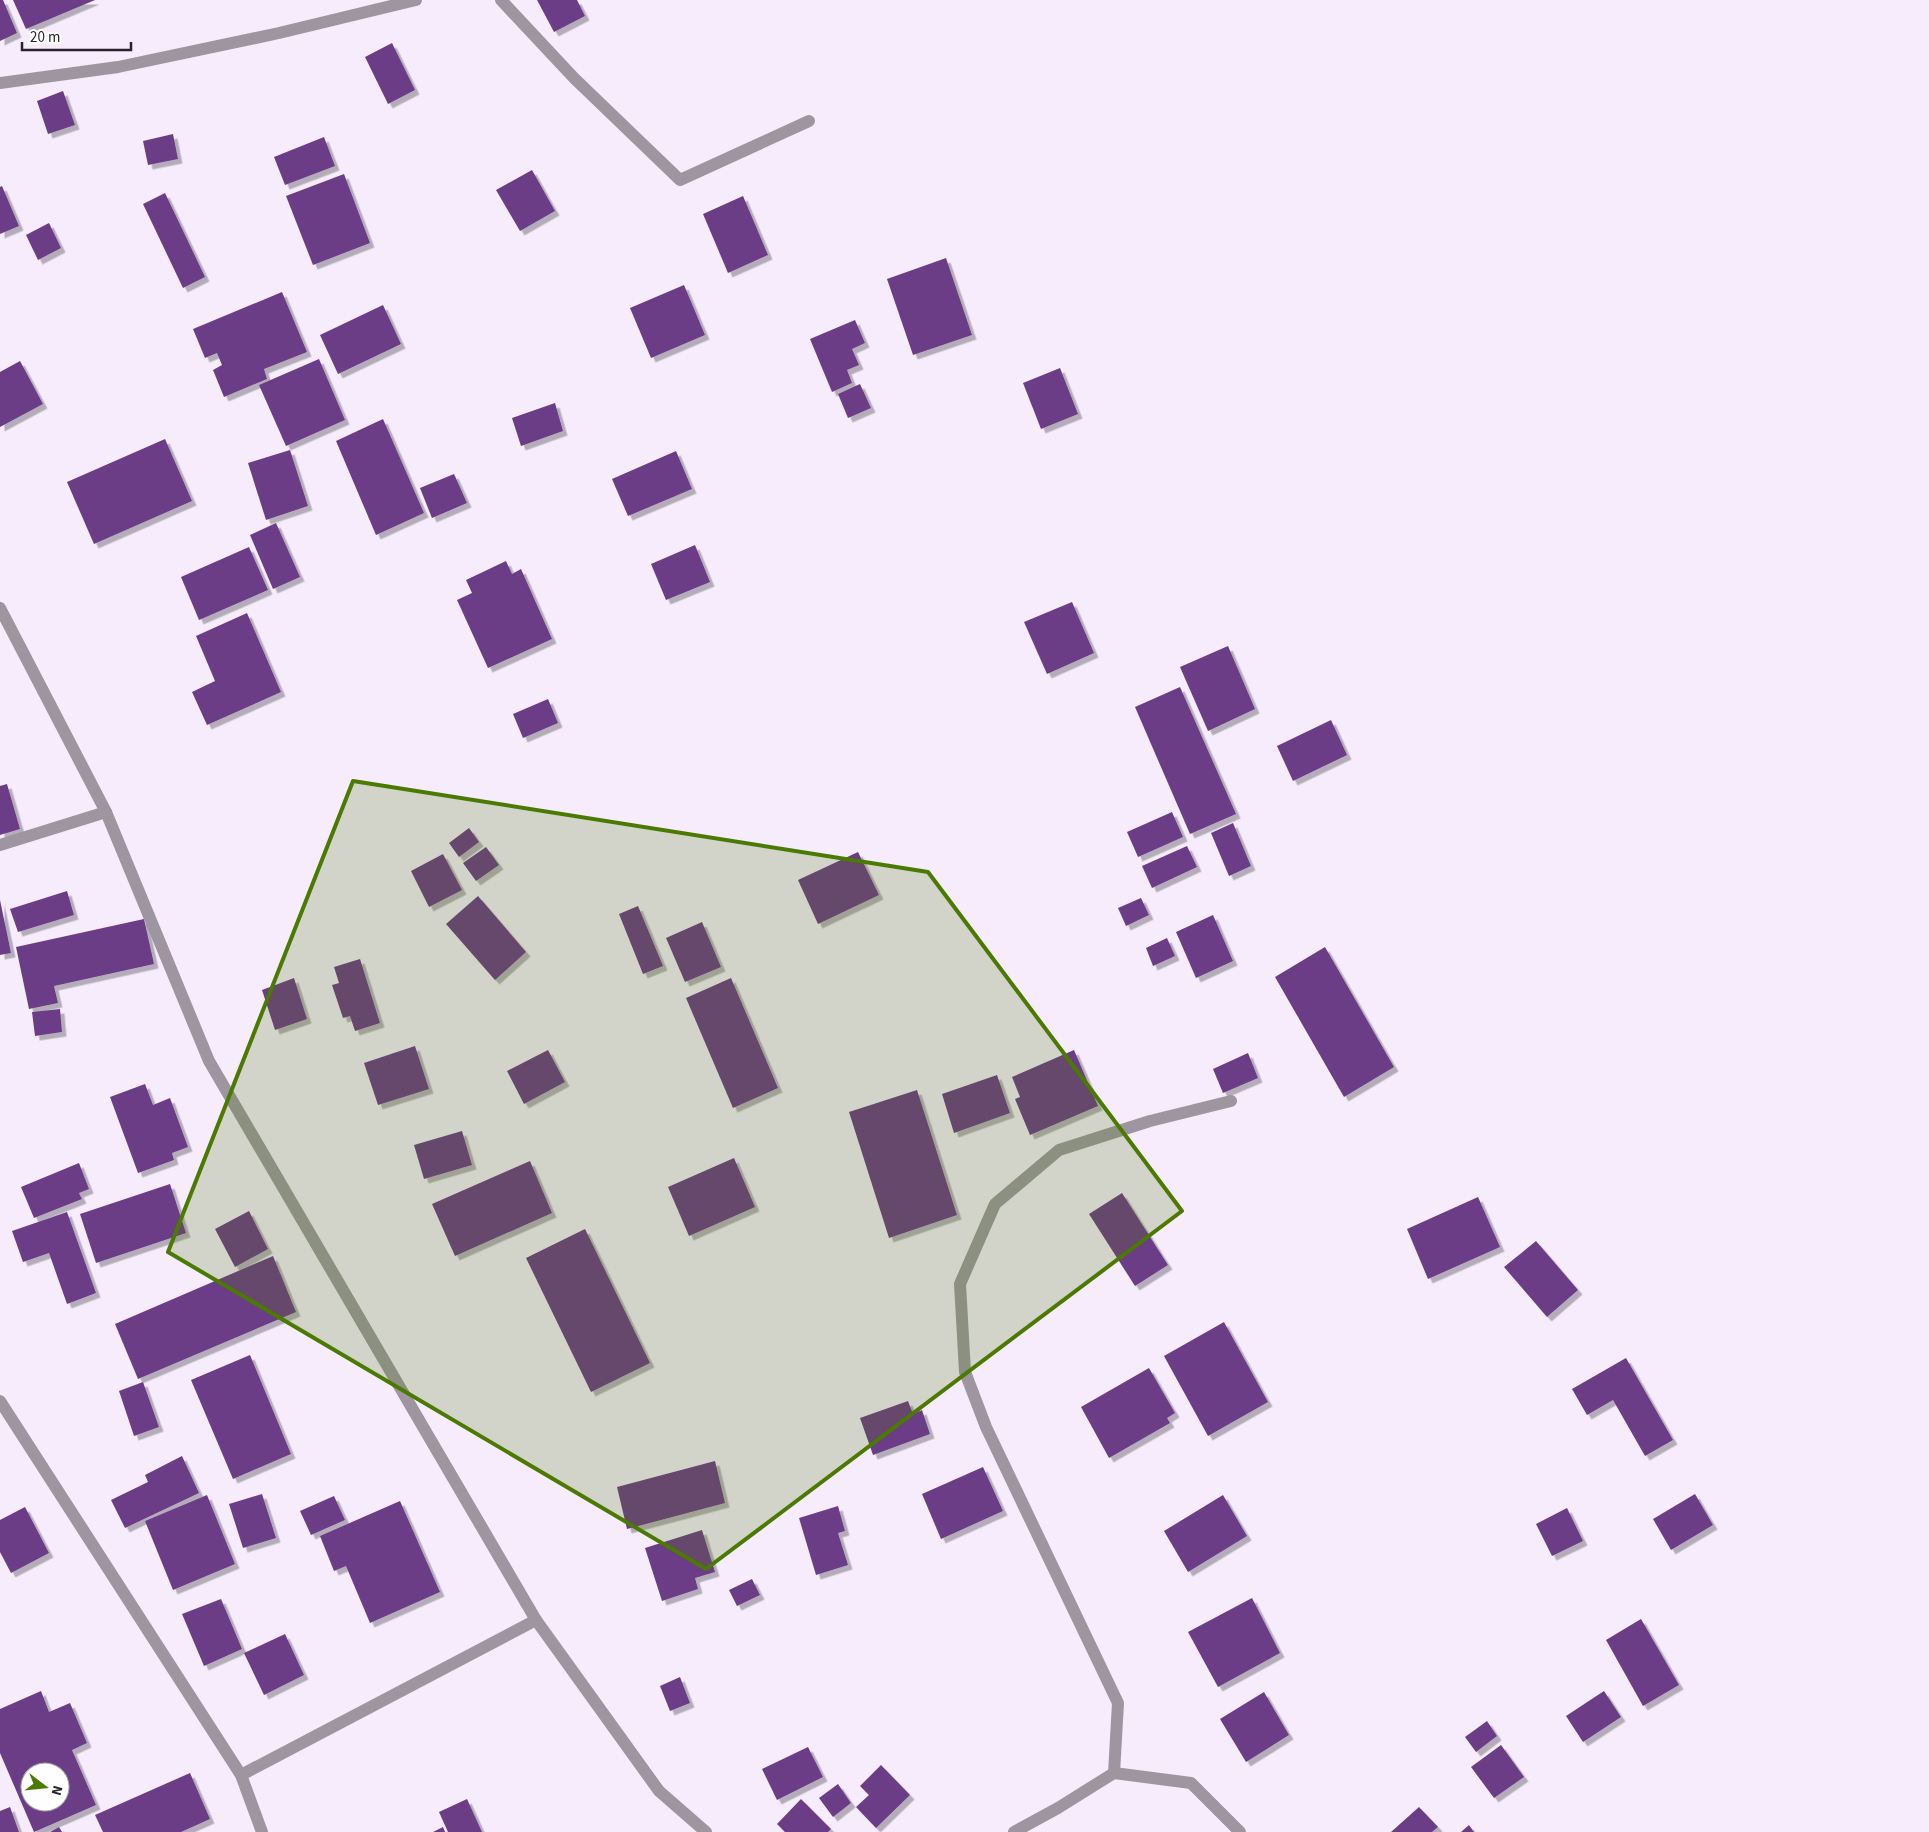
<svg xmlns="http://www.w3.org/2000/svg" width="1929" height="1832" viewBox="0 0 1929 1832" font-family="'Source Sans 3',sans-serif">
<defs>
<filter id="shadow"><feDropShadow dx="4.5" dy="4.5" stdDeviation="0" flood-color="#0004"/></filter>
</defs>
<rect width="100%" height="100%" fill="#f6ecfc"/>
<g fill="#6c3d87" fill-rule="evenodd" filter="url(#shadow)">
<path d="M0 0H3L17 33 0 41Z"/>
<path d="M13 0H95L26 29Z"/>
<path d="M537 0H577L585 16 554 32Z"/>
<path d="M392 43 415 90 388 104 365 57Z"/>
<path d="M63 91 75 125 48 134 37 101Z"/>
<path d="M173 134 178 159 148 165 143 141Z"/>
<path d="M324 137 335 166 285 185 274 157Z"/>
<path d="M532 170 555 211 520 231 496 190Z"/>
<path d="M344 174 370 243 313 265 286 196Z"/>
<path d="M2 186 19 226 0 234V187Z"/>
<path d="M165 193 205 277 183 288 143 204Z"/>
<path d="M743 196 768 255 728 273 703 214Z"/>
<path d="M49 223 61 248 38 260 26 235Z"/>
<path d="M946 258 972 335 913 355 887 279Z"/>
<path d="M684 285 705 335 651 358 630 308Z"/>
<path d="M282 292 307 352 264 369 267 379 224 397 213 370 222 365 217 353 205 358 193 329Z"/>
<path d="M383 305 401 344 338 374 320 335Z"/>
<path d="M855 320 865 343 852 349 859 365 847 370 852 383 832 392 810 339Z"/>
<path d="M319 359 345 420 286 446 259 385Z"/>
<path d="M20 361 43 404 0 427V372Z"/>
<path d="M1060 368 1078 414 1041 429 1023 383Z"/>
<path d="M860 384 871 408 848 418 838 394Z"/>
<path d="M555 403 563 431 521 446 512 418Z"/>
<path d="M383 419 424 513 376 535 336 441Z"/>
<path d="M165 439 192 501 94 544 67 482Z"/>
<path d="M290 450 308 506 266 520 248 463Z"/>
<path d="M676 451 692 489 628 516 612 479Z"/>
<path d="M454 474 467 503 432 518 420 488Z"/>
<path d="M276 523 300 577 273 589 250 535Z"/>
<path d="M695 545 710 582 666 600 651 564Z"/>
<path d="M249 547 268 590 199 620 181 577Z"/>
<path d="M506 561 512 574 521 569 552 639 488 668 457 600 472 593 466 580Z"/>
<path d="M1072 602 1094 653 1047 674 1024 622Z"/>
<path d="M247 613 281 692 207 725 192 692 215 681 196 636Z"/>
<path d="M1228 646 1255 709 1208 731 1180 667Z"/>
<path d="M1180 687 1236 814 1190 834 1135 707Z"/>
<path d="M548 699 558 723 523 738 513 714Z"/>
<path d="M1331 720 1347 755 1293 781 1277 746Z"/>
<path d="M7 784 20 829 0 835V786Z"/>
<path d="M1172 812 1183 837 1138 857 1127 832Z"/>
<path d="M1233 823 1251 866 1229 876 1211 833Z"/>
<path d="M469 828 479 842 459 857 449 843Z"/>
<path d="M1187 846 1197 867 1152 888 1142 866Z"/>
<path d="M486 847 499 865 476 881 463 863Z"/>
<path d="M858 852 879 895 818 924 798 880Z"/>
<path d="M443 854 462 890 429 907 411 871Z"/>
<path d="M67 891 74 915 18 932 10 909Z"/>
<path d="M478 896 526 952 495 980 446 924Z"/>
<path d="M1141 898 1149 915 1126 926 1118 908Z"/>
<path d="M0 900 11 953 0 955Z"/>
<path d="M638 906 663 966 643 974 619 914Z"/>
<path d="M1213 915 1233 961 1196 978 1176 932Z"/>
<path d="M144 919 154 964 54 986 58 1003 29 1009 16 947Z"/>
<path d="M702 922 721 967 685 982 666 938Z"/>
<path d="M1167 938 1175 956 1153 966 1146 948Z"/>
<path d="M1325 947 1394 1067 1344 1097 1275 977Z"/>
<path d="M360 959 380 1023 355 1031 350 1016 343 1018 332 985 339 983 334 967Z"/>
<path d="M294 978 307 1019 275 1030 262 990Z"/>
<path d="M731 978 778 1088 733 1108 686 998Z"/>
<path d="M60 1009 62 1032 35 1036 32 1012Z"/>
<path d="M415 1046 429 1089 378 1105 364 1063Z"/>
<path d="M548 1050 565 1082 524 1104 507 1071Z"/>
<path d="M1074 1050 1098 1106 1030 1135 1015 1099 1020 1097 1012 1077Z"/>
<path d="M1248 1053 1258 1078 1223 1093 1213 1069Z"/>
<path d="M997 1075 1010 1113 954 1133 942 1094Z"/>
<path d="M145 1084 153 1105 170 1098 188 1147 172 1153 174 1160 138 1173 110 1097Z"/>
<path d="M917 1090 957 1215 889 1238 849 1112Z"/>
<path d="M462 1131 472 1165 424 1179 414 1145Z"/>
<path d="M734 1158 755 1207 689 1236 668 1187Z"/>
<path d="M530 1161 552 1213 455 1256 432 1204Z"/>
<path d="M79 1163 89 1189 79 1193 82 1199 34 1218 21 1187Z"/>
<path d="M170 1184 186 1233 96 1263 80 1214Z"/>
<path d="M1122 1193 1168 1265 1135 1286 1089 1214Z"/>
<path d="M1478 1197 1500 1247 1428 1279 1407 1229Z"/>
<path d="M249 1211 268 1249 235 1267 215 1229Z"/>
<path d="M67 1212 96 1293 67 1304 49 1253 23 1262 12 1231Z"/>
<path d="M585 1229 650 1363 591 1392 526 1258Z"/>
<path d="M1536 1241 1578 1290 1547 1317 1504 1267Z"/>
<path d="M273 1256 296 1312 138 1379 115 1324Z"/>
<path d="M1224 1322 1268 1402 1208 1436 1164 1356Z"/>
<path d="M250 1355 291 1454 233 1479 191 1380Z"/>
<path d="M1626 1358 1673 1440 1645 1456 1613 1400 1587 1415 1572 1389Z"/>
<path d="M1149 1368 1175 1413 1167 1418 1170 1423 1109 1458 1081 1407Z"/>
<path d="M143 1382 159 1427 134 1436 119 1391Z"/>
<path d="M908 1401 913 1414 922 1410 930 1434 873 1455 860 1418Z"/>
<path d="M182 1456 199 1493 125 1528 111 1500 148 1482 145 1475Z"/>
<path d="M715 1461 725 1503 627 1529 617 1487Z"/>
<path d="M983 1467 1003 1511 941 1539 922 1494Z"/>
<path d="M262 1494 276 1538 243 1548 229 1504Z"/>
<path d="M1695 1494 1713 1525 1671 1550 1653 1519Z"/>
<path d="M207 1495 235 1564 173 1590 145 1521Z"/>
<path d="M1223 1495 1247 1536 1188 1572 1164 1531Z"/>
<path d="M334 1496 345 1520 311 1535 300 1511Z"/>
<path d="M400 1501 440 1592 370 1623 346 1566 334 1571 320 1536Z"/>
<path d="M838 1506 845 1531 838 1533 848 1565 816 1575 799 1518Z"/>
<path d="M25 1507 49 1553 11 1573 0 1552V1520Z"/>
<path d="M1567 1508 1583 1541 1552 1556 1536 1524Z"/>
<path d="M702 1530 715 1572 695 1578 698 1589 662 1601 645 1548Z"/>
<path d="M752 1579 760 1595 737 1606 729 1590Z"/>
<path d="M1252 1598 1280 1653 1218 1687 1188 1632Z"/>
<path d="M221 1599 242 1649 204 1666 182 1614Z"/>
<path d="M1641 1619 1679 1685 1643 1706 1606 1640Z"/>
<path d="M285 1634 304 1675 264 1695 244 1653Z"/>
<path d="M680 1677 690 1703 670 1711 660 1686Z"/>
<path d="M41 1691 49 1712 70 1703 87 1743 72 1750 96 1805 34 1832 0 1753V1709ZM30 1772H60V1802H30Z"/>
<path d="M1604 1691 1621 1717 1583 1742 1566 1716Z"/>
<path d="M1264 1692 1289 1735 1246 1762 1220 1719Z"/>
<path d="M1487 1721 1497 1736 1476 1752 1465 1737Z"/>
<path d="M1501 1745 1524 1777 1494 1798 1471 1767Z"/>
<path d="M808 1747 823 1777 777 1800 762 1769Z"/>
<path d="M881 1765 910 1795 876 1828 856 1807 869 1795 860 1786Z"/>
<path d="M190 1773 210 1819 181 1832H103L95 1815Z"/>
<path d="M838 1784 851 1803 833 1817 819 1798Z"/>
<path d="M467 1799 482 1832H448L439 1812Z"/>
<path d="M801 1799 831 1829 828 1832H785L777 1824Z"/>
<path d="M10 1807 19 1832H0V1811Z"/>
<path d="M1419 1807 1438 1827 1432 1832H1391Z"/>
<path d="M1469 1825 1474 1832H1461Z"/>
<path d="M59 1827 62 1832H50Z"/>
<path d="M443 1827 445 1832H433Z"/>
</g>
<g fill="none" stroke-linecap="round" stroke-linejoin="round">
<g stroke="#9d96a1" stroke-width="12">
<path d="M501 0 574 78 680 180 809 121"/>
<path d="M0 83 118 67 279 33 416 0"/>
<path d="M0 608 106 812 209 1061 536 1620 241 1775"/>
<path d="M0 845 106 812"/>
<path d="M0 1401 241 1775 262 1832"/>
<path d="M536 1620 659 1791 706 1832"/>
<path d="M1114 1773 1191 1783 1240 1832"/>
<path d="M1014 1832 1058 1808 1114 1773 1118 1703 986 1427 965 1372 960 1284 995 1204 1059 1150 1150 1121 1231 1101"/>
</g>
</g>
<path fill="#4b7a02" fill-opacity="0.2" stroke="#4b7a02" stroke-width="4" stroke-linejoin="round" d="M353 781 928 872 1182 1211 706 1569 168 1252Z"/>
<g transform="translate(45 1787) rotate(106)"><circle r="24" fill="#fefefe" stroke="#a8a6aa"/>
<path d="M0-4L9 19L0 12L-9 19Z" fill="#4b7a02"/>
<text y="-8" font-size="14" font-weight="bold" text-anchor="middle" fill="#28222c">N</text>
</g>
<path d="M22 42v8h109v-8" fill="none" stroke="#28222c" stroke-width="2.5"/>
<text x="30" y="42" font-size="15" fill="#28222c" stroke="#fefefe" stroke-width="4" paint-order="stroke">20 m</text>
</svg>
